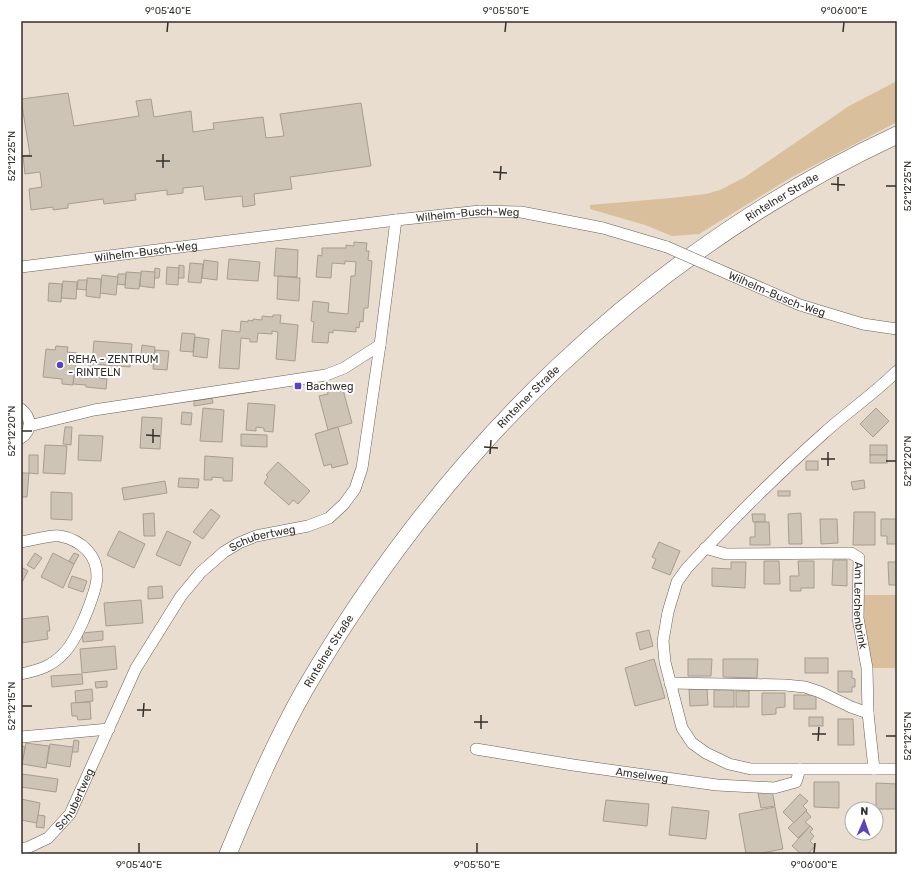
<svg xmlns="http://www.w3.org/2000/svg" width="918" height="875" viewBox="0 0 918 875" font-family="Rubik,sans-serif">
<rect width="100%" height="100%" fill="#e8ddce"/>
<g fill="#d9bf9c">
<path d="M897 81V122L790 178 699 234 672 236 645 225 590 209V205L671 198 706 194 720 190 745 177 849 106Z"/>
<path d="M858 595H897V668H867Z"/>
</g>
<g fill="#cec4b5" stroke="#a79c8f">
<path d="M68 93 74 126 139 116 136 101 151 99 154 117 191 111 193 132 214 129 213 123 263 117 266 138 284 136 280 114 361 103 371 166 290 177 292 189 254 194 255 205 243 207 242 196 205 200 203 186 183 188V193L167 195V190L135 194 136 200 104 204 103 199 68 204V208L53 210V207L31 210 29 189 42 187 40 172 25 174 23 156 30 155 21 99Z"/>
<path d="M354 242 367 243 366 251H369L368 260 372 261 368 308H364L363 322 360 321 359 328 356 327V332L333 330V333L329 332 328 343 312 342 314 322 311 321 313 301 329 303 328 312 348 314 351 276H355L356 262 345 261V264L332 263 331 278 316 277 318 255 322 256V248H346V245L354 246Z"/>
<path d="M276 248 298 250 297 277 274 276Z"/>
<path d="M229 259 260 262 258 281 227 279Z"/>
<path d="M204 260 218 262 217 280 202 278Z"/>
<path d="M190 263 203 264 201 283 188 282Z"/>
<path d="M179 265 184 266V278H178Z"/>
<path d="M167 267 179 268 178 285 166 284Z"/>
<path d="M155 268 160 269 159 278H154Z"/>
<path d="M141 271 155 272 154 288 140 286Z"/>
<path d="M126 272 141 273 139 289 125 288Z"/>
<path d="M118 274H126L125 285 117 284Z"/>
<path d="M102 275 118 277 116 295 100 293Z"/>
<path d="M278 276 300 278 299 301 277 299Z"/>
<path d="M87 278 101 279 100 298 86 296Z"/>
<path d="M78 280H87L86 290 77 289Z"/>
<path d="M63 281 77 282 76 299 61 298Z"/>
<path d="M49 283 62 284 61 302 48 301Z"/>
<path d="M273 315H281L280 323 298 325 295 361 276 359 278 332 272 331V334L258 333 257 342H250V339L241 338 239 369 219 368 222 330 240 332 241 321 248 322V320L253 321V319L262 320V316L273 317Z"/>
<path d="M182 333 195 334 193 352 180 351Z"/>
<path d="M195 337 209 339 207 358 193 356Z"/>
<path d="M94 341 132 344 130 367 92 364Z"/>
<path d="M142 345 155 347 153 365 140 363Z"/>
<path d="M56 346 68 347 67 352 77 353 73 385 62 384V379L43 377 46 349 55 350Z"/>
<path d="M155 350 169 351 167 370 153 369Z"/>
<path d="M88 366 100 367 99 378 107 379 106 389 86 387V385L73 384 74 376 87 378Z"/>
<path d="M342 386 352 423 328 430 319 396 328 394 327 390Z"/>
<path d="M212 398 213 403 194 406V401Z"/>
<path d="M248 403 275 405 273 432 264 431V428L256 427V431L246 430Z"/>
<path d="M203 408 224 410 222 442 200 441Z"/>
<path d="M876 408 889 421 873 437 860 424Z"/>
<path d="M182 412 192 413 191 425 181 424Z"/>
<path d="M142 417 162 418 160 449 140 448Z"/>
<path d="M65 427H72L71 445 63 444Z"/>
<path d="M338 427 348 464 332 468 331 464 324 466 315 434Z"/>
<path d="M241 434 267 435V447L241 446Z"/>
<path d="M79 435 103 436 101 461 78 460Z"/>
<path d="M45 445 67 446 65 474 43 473Z"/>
<rect x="870" y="445" width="17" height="10"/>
<path d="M29 455H38V474L29 473Z"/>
<rect x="870" y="455" width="17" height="8"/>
<path d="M205 456 233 458 232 481H223V478L212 477V480H204Z"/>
<rect x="806" y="461" width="12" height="9"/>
<path d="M278 462 310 491 298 504 293 500 289 505 264 483 268 477 266 475Z"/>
<path d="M21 473H29L27 497H21Z"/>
<path d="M179 478 199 479 198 488 178 487Z"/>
<path d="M864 480 865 488 853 490 851 482Z"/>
<path d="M165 481 167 493 124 500 122 488Z"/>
<rect x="778" y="491" width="12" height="5"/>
<path d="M51 492 72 493V520L51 519Z"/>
<path d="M211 509 220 516 203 539 193 532Z"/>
<path d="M854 512H875V545H853Z"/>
<path d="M154 513 155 536H144L143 514Z"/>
<path d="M801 513 802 544H789L788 514Z"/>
<path d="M752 514H765V522H753Z"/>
<path d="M820 519H837L838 543 821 544Z"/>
<path d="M881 519H897V544H887V536H881Z"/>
<path d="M755 522H769L770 545H750V537H755Z"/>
<path d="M119 531 145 544 134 568 107 555Z"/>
<path d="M167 531 191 542 180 566 156 555Z"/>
<path d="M659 542 680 551 670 575 652 568 656 559 652 557Z"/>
<path d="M35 553 42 558 34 569 27 565Z"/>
<path d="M53 553 74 564 63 588 41 577Z"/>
<path d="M74 553 79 555 74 564 69 561Z"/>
<path d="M833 560H847V586L832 585Z"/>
<path d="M764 561H779L780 584H764Z"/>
<path d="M798 561H814V588H801V591H790V576H799Z"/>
<path d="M731 562H746L745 588 712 586V568L731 569Z"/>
<path d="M888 562H897V585H889Z"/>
<path d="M21 567 28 571 21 584Z"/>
<path d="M72 576 87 581 83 592 68 587Z"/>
<path d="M162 586 163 598 148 599V587Z"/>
<path d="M141 600 143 623 106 626 104 603Z"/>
<path d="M48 616 50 631H47L48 639 21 643V619Z"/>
<path d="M649 630 653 646 640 650 636 633Z"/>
<path d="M103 631V640L83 642 82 633Z"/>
<path d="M115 646 117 669 82 673 80 649Z"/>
<rect x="805" y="658" width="23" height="15"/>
<path d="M654 659 665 698 635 706 625 668Z"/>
<path d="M688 659H712L711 676H688Z"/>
<path d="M723 659H758L757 678 723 677Z"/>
<path d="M838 671H852V678L855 679V687H852V692H838Z"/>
<path d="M82 674 83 684 52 687 51 676Z"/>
<path d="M107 681V687L96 688 95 682Z"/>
<path d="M92 689 93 701 76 703 75 691Z"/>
<path d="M689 689H707L708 705 690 706Z"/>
<rect x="714" y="690" width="20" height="17"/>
<rect x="736" y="691" width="13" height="16"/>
<path d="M762 693H785V707L776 708V714L762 715Z"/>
<rect x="794" y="695" width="22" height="14"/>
<path d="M90 702 91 719 78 720 77 716H72L71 703Z"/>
<rect x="809" y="717" width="14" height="9"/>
<path d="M838 719H853L854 745H838Z"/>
<path d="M74 740 79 741 78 752H72Z"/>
<path d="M26 743 49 746 46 768 22 764Z"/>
<path d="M50 744 73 747 70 767 47 763Z"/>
<path d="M21 746 25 747 22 764H21Z"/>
<path d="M22 774 58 779 56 792 21 787Z"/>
<path d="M814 782H839V808L814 807Z"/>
<path d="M876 783 897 784V809H876Z"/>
<path d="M772 790 775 806 761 808 758 793Z"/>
<path d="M800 794 808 801 803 806 807 810 794 823 783 812Z"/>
<path d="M21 799 40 803 37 823 21 820Z"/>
<path d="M606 800 649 804 647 826 603 821Z"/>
<path d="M672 807 709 811 706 839 669 835Z"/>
<path d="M775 807 783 849 757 854H746L739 814Z"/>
<path d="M806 811 811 817 805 822 810 826 798 838 788 828Z"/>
<path d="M38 815 45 816 44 828 36 827Z"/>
<path d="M810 826 813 829 810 832 814 836 810 841 815 846 808 854H801L792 846Z"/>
</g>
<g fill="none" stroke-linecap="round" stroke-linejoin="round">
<g stroke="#6b6155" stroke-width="12">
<g id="street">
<path id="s1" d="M21 267 396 220 480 211 521 212 557 219 603 228 667 247"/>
<path id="s2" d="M717 269 800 305 863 324 897 329"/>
<path d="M897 371C874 394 847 412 823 434 776 476 731 521 687 568L677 582 668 612 663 641 665 662 682 728 692 743 706 753 729 764 751 769H897"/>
<path d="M21 409C31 417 33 430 21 438"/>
<path d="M29 426 94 410 326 375 344 368 380 345 396 220"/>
<path d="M21 542C30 541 52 534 60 536 81 540 98 555 97 578 96 590 89 607 84 619 79 630 73 644 64 653 51 667 39 670 21 674"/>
<path id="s3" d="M705 548 726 554 851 553 859 558 858 618 867 668 868 713 874 769"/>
<path d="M670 683 785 685 805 687 820 692 851 707 868 713"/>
<path d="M21 737 109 729"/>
<path id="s4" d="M476 749 573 765 717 785 774 788 796 782 800 769"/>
<path id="s5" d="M21 849 29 847 48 838 70 814 136 668 181 596 201 572 224 552 239 543 256 536 308 526 329 518 344 504 355 489 362 468 380 345"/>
</g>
</g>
<g stroke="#6b6155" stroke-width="18">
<g id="primary">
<path id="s6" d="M228 854C251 798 275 742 305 689 445 449 644 253 897 135"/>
</g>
</g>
<use href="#street" stroke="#fff" stroke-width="11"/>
<use href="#primary" stroke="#fff" stroke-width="17"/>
<g stroke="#6b6155" stroke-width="12" stroke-linecap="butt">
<path id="street-bridge" d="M667 247 717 269"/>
</g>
<use href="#street-bridge" stroke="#fff" stroke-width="11"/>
</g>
<path fill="none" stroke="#332f2a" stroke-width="1.5" d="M167 32 168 22M505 32 506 22M843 32 844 22M22 156H32M156 161H170M163 168V154M493 172 507 173M500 180 501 166M831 184 845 185M886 186H896M838 191V177M22 431H32M146 435 160 436M153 443V429M484 447 498 448M490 454 491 440M821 459H835M886 461H896M828 466V452M22 706H32M137 710H151M143 717 144 703M474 722H488M481 729V715M812 734H826M886 736H896M818 741 819 727M139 853V843M477 853V843M814 853 815 843"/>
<g fill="#5c43bb" stroke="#fff" stroke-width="1.5">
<circle cx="60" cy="365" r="4"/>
<rect x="294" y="382" width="8" height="8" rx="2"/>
</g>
<g text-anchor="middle" stroke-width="4" stroke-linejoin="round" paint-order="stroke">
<g font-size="11" fill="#332f2a" stroke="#fff">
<text dy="4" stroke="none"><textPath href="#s6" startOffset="875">Rintelner Straße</textPath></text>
<text dy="4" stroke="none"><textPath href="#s1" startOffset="450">Wilhelm-Busch-Weg</textPath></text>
<text dy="4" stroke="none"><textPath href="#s1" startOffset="126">Wilhelm-Busch-Weg</textPath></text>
<text dy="4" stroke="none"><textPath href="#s2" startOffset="65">Wilhelm-Busch-Weg</textPath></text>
<text dy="4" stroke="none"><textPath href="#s6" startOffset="551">Rintelner Straße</textPath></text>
<text dy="4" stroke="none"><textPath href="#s5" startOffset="410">Schubertweg</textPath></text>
<text dy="4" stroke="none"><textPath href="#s3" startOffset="204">Am Lerchenbrink</textPath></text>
<text dy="4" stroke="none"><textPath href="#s6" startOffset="227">Rintelner Straße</textPath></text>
<text dy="4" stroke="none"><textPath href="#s4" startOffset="168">Amselweg</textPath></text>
<text dy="4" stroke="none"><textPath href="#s5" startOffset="77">Schubertweg</textPath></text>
</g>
<g font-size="11" fill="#332f2a" stroke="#fff" text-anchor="start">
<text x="68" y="363">REHA - ZENTRUM<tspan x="68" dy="13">- RINTELN</tspan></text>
<text x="306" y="390">Bachweg</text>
</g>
</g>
<rect width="918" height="875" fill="none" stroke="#ffffff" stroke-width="44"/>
<g transform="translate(864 821) rotate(2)"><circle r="19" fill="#ffffff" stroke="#adacaa"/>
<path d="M0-3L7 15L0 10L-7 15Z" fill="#5c43bb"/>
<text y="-6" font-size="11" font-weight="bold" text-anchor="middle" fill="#332f2a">N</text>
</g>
<rect x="22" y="22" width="874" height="831" fill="none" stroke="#332f2a" stroke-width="1.5"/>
<g font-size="10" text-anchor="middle" fill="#332f2a">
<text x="168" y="14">9°05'40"E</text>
<text x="506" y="14">9°05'50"E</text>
<text x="844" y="14">9°06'00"E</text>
<text transform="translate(11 156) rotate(-90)" y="4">52°12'25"N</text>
<text transform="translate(907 186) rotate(-90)" y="4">52°12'25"N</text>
<text transform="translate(11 431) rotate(-90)" y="4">52°12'20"N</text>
<text transform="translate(907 461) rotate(-90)" y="4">52°12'20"N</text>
<text transform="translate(11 706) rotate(-90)" y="4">52°12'15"N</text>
<text transform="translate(907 736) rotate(-90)" y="4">52°12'15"N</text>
<text x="139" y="868">9°05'40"E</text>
<text x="477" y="868">9°05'50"E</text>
<text x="814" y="868">9°06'00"E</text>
</g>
</svg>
